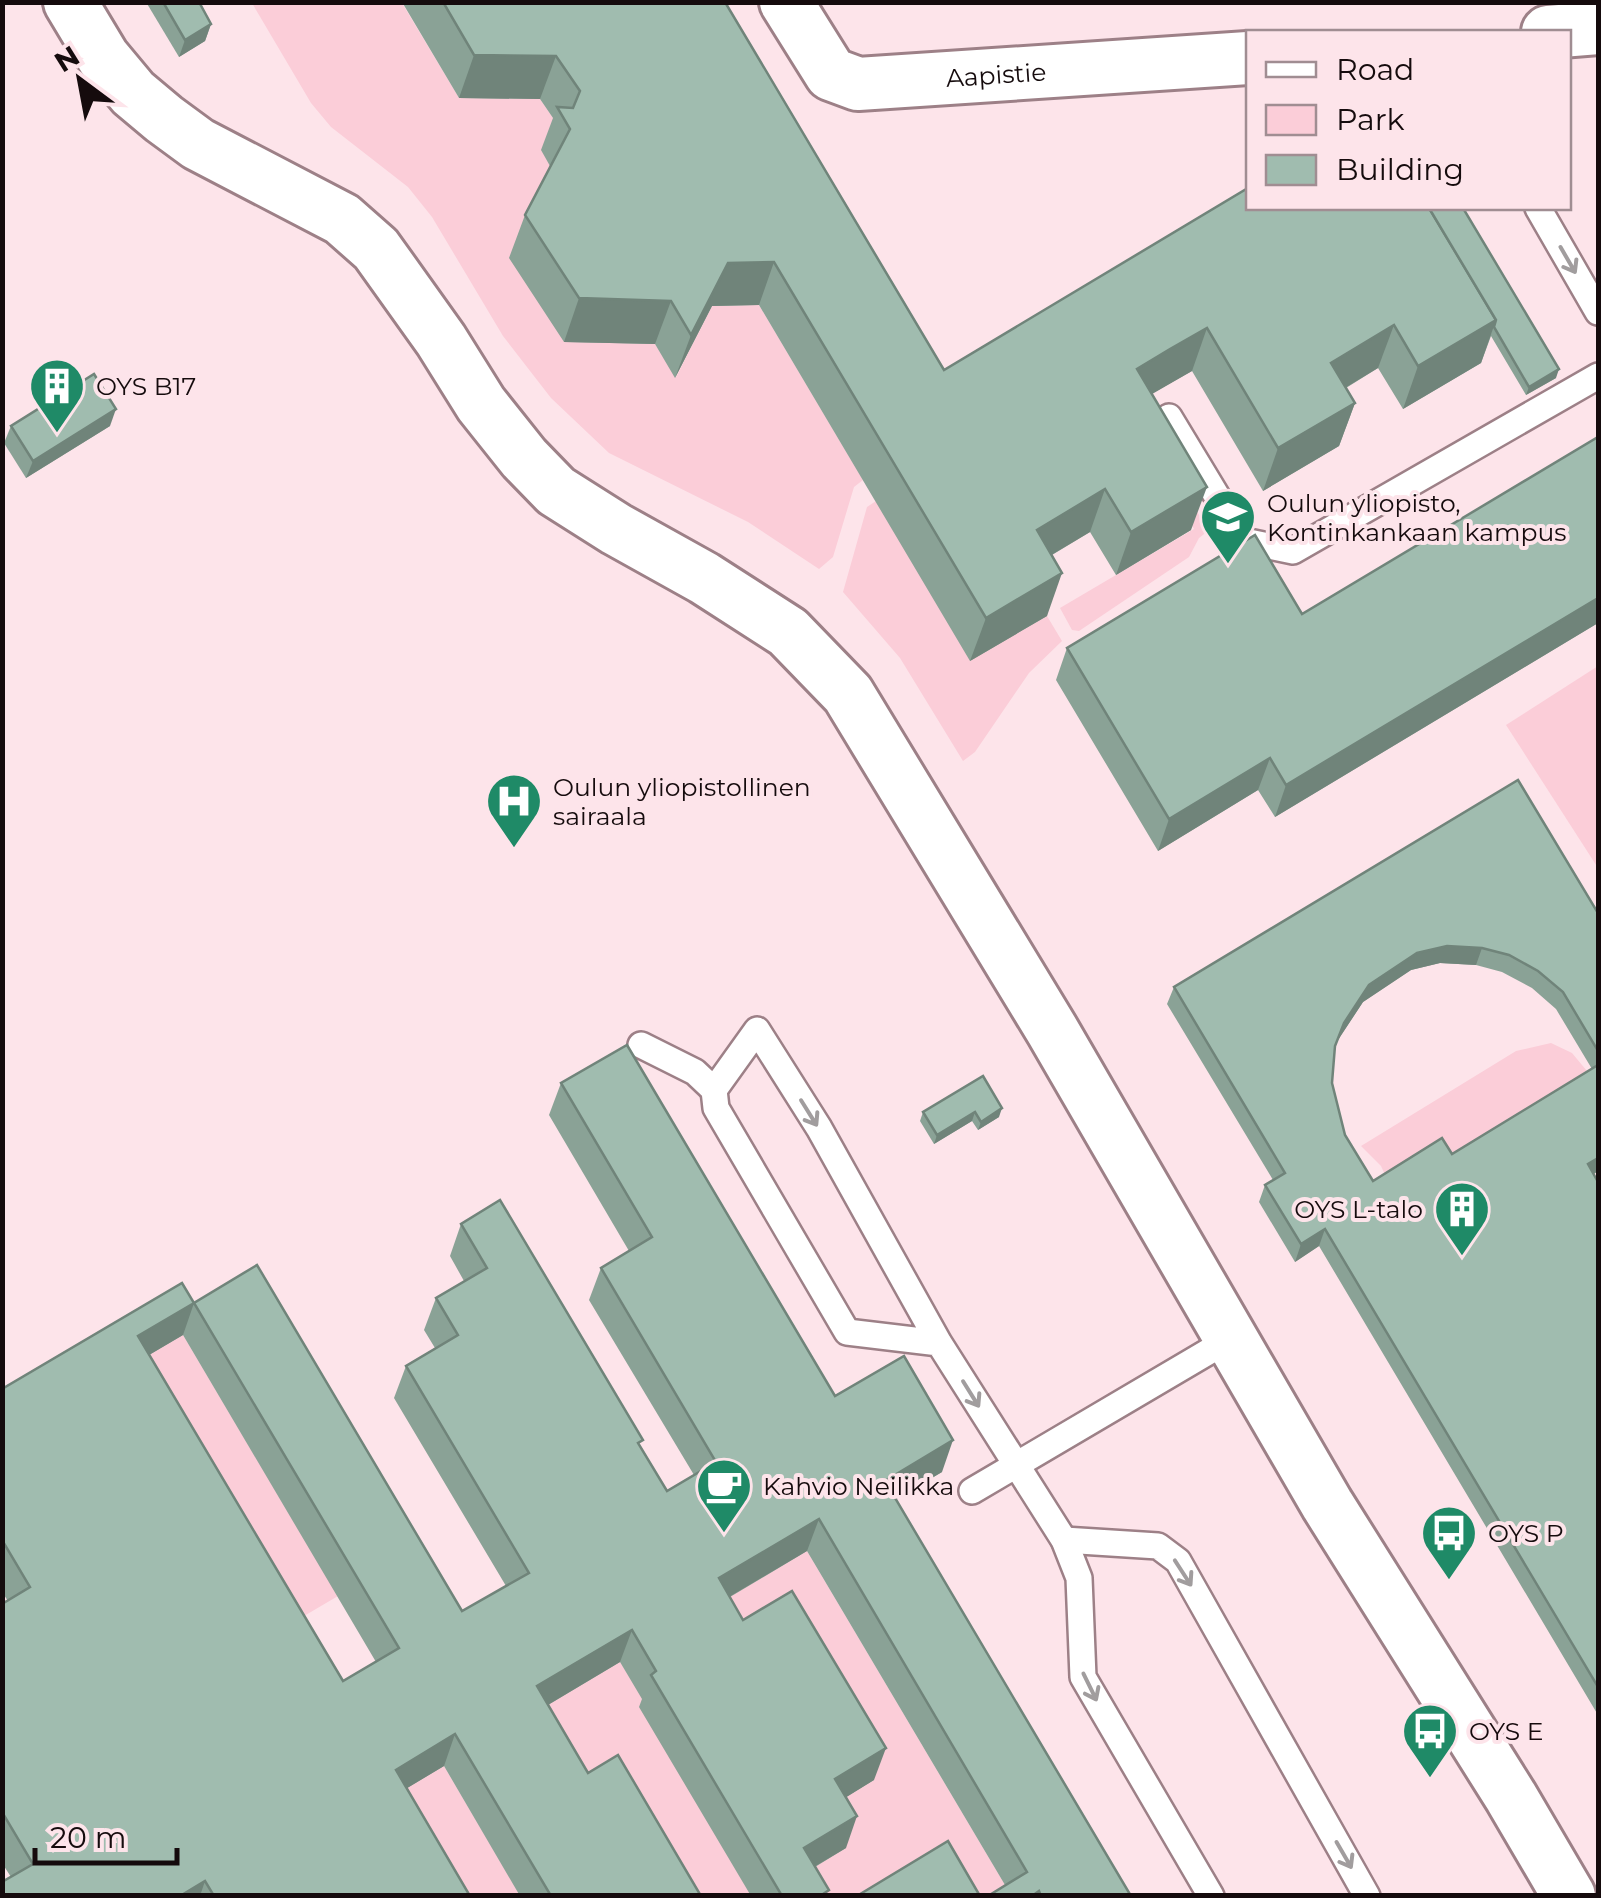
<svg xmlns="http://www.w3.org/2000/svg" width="1601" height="1898" viewBox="0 0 1601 1898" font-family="Montserrat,sans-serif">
<rect width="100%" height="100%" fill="#fde4ea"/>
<g fill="#fbcdd8">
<path d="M252 3H402L459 98 540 99 564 134 554 172 564 341 655 344 676 377 712 306 759 305 863 480 854 487 833 557 819 569 748 522 609 453 551 398 503 336 432 217 408 187 331 127 311 103Z"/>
<path d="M876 501 970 660 1047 616 1062 641 1029 673 975 752 963 761 900 658 843 592 867 507Z"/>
<path d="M1194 506 1208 531 1199 538 1189 557 1079 631 1072 630 1060 608 1194 529 1184 512Z"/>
<path d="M1598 666V868L1506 725Z"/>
<path d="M1551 1043 1572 1053 1592 1077 1450 1164 1386 1177 1381 1166 1361 1146 1516 1051Z"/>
<path d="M183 1335 338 1596 282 1629 127 1368Z"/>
<path d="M807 1551 1011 1895H801L824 1811 874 1780 732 1652 707 1610Z"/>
<path d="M620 1662 645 1703 640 1707 751 1895H670L577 1805 526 1718Z"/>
<path d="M444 1766 520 1895H440L384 1802Z"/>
</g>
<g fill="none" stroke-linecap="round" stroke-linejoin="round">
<g stroke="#9d8087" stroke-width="30">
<g id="lane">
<path d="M1538 208 1598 312"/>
<path d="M1169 417 1244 541 1293 551 1598 376"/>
<path d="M641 1045 695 1072 714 1090"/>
<path d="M939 1343 847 1332 716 1108 714 1090 757 1030 819 1128 939 1343 1064 1540 1079 1578 1083 1677 1211 1896"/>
<path d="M972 1491 1230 1339"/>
<path d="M1064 1540 1158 1546 1178 1561 1367 1896"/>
</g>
</g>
<g stroke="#9d8087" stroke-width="58">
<g id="street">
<path d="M70 2 103 57 133 93 164 119 198 144 342 219 376 249 441 340 481 404 524 458 556 491 616 529 704 578 788 632 848 694 1052 1030 1327 1504 1511 1797 1569 1896"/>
<path id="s1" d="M786 2 831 74 858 84 1248 58"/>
<path d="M1548 32 1598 28"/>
</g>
</g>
<use href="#lane" stroke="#fff" stroke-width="25"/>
<use href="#street" stroke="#fff" stroke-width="52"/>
</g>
<g fill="#8aa296" fill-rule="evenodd">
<path d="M146 2H199L211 24 205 41 179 57Z"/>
<path d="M402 2H725L944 370 1463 208 1556 378 1526 395 1491 336 1481 363 1403 409 1378 368 1346 388 1355 403 1339 446 1263 491 1192 371 1151 394 1191 530 1116 575 1090 532 1052 555 1047 616 970 661 759 305 712 306 675 378 655 344 564 342 509 258 525 215 550 166 541 150 553 118 540 99 459 98Z"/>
<path d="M11 426H110L26 478 4 443Z"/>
<path d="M1598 437V623L1275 817 1258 790 1158 851 1056 680 1067 648 1302 614Z"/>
<path d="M1598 913V1171L1594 1174 1598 1182V1715L1319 1246 1295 1262 1259 1202 1265 1185 1273 1180 1167 1004 1174 987ZM1440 963 1476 965 1502 972 1532 988 1556 1009 1592 1069 1452 1154 1373 1181 1345 1135 1332 1083 1335 1046 1338 1040 1363 1002 1411 970Z"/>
<path d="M983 1076 999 1117 978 1130 972 1121 934 1144 920 1121 923 1112Z"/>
<path d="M561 1083 835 1396 942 1472 896 1499 1131 1896H988L1005 1885 807 1551 730 1597 743 1620 874 1780 846 1797V1848L815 1867 827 1896H751L639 1707 642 1699 620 1662 548 1705 588 1773 701 1896H520L444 1766 407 1788 470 1896H2L11 1877 2 1863V1604L8 1601 2 1592V1389L194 1303 462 1611 506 1586 394 1398 406 1366 435 1348 424 1330 436 1298 464 1281 450 1256 461 1224 640 1446 667 1491 694 1475 589 1300 601 1268 629 1251 549 1115ZM183 1335 376 1662 343 1681 149 1355Z"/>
</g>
<g fill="#70847a">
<path d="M211 24 205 41 179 57 185 40Z"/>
<path d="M474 55 556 56 540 99 459 98Z"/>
<path d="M774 262 759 305 712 306 675 378 691 335 728 263Z"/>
<path d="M579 298 671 301 655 344 564 342Z"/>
<path d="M1496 320 1481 363 1403 409 1418 366Z"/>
<path d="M1394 325 1378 368 1315 406 1331 363Z"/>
<path d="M1207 328 1192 371 1121 412 1137 369Z"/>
<path d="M1559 369 1556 378 1526 395 1529 387Z"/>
<path d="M1355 403 1339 446 1263 491 1278 448Z"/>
<path d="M116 409 110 426 26 478 33 461Z"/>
<path d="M1207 487 1191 530 1116 575 1131 532Z"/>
<path d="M1105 489 1090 532 1021 573 1037 530Z"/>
<path d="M1062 573 1047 616 970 661 986 618Z"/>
<path d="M1598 598V623L1275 817 1286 785Z"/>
<path d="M1270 758 1258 790 1158 851 1169 819Z"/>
<path d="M1447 946 1482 948 1476 965 1440 963 1411 970 1363 1002 1338 1040 1344 1023 1369 985 1417 953Z"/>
<path d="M1002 1108 999 1117 978 1130 981 1122Z"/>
<path d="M975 1112 972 1121 934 1144 937 1135Z"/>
<path d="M1598 1158V1171L1582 1181 1588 1164Z"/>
<path d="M1325 1229 1319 1246 1295 1262 1301 1244Z"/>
<path d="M194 1303 183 1335 127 1368 138 1336Z"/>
<path d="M953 1440 942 1472 873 1513 885 1481Z"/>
<path d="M819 1519 807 1551 707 1610 719 1578Z"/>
<path d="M632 1630 620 1662 526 1718 537 1686Z"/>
<path d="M455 1734 444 1766 384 1802 396 1770Z"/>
<path d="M886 1748 874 1780 824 1811 835 1779Z"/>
<path d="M857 1816 846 1848 792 1880 804 1848Z"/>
<path d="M205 1881 200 1896H180Z"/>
</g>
<g fill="#a0bcaf" stroke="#70847a" stroke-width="2.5">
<path d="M163 2H199L211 24 185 40Z"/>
<path d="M443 2H725L944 370 1248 188V208H1429L1496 320 1418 366 1394 325 1331 363 1355 403 1278 448 1207 328 1170 349 1137 369 1207 487 1131 532 1105 489 1037 530 1062 573 986 618 774 262 728 263 691 335 671 301 579 298 525 215 570 129 557 107 573 108 580 91 556 56 474 55Z"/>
<path d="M1429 208H1463L1559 369 1529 387 1494 327 1496 320Z"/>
<path d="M94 374 116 409 33 461 11 426Z"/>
<path d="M1598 437V598L1286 785 1270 758 1169 819 1067 648 1255 535 1302 614Z"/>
<path d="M1518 780 1598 913V1051L1563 992 1538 971 1509 955 1482 948 1447 946 1417 953 1369 985 1344 1023 1335 1046 1332 1083 1345 1135 1373 1181 1442 1138 1452 1154 1598 1065V1158L1588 1164 1598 1182V1687L1325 1229 1301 1244 1265 1185 1285 1173 1174 987Z"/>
<path d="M627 1045 835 1396 904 1356 953 1440 885 1481 1131 1896H1041L1039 1891 1032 1896H988L1027 1872 819 1519 719 1578 743 1620 792 1591 886 1748 835 1779 857 1816 804 1848 829 1890 820 1896H782L651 1675 656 1671 632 1630 537 1686 588 1773 618 1755 701 1896H551L455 1734 396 1770 470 1896H214L205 1881 180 1896H2V1882L33 1864 2 1812V1604L30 1587 2 1540V1389L182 1283 194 1303 138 1336 343 1681 399 1648 194 1303 257 1265 462 1611 529 1573 406 1366 458 1335 436 1298 487 1268 461 1224 500 1200 643 1440 638 1443 667 1491 716 1462 601 1268 652 1237 561 1083Z"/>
<path d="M983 1076 1002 1108 981 1122 975 1112 937 1135 923 1112Z"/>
<path d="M948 1841 980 1896H857Z"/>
</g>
<defs><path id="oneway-shaft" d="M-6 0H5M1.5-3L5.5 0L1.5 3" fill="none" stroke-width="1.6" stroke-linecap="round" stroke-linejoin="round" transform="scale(2.5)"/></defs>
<g stroke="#a19d9e">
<use href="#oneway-shaft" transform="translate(1568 260) rotate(60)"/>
<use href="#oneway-shaft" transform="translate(809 1113) rotate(58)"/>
<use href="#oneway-shaft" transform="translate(971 1394) rotate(58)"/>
<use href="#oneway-shaft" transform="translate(1183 1573) rotate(57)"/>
<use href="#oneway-shaft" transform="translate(1090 1687) rotate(64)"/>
<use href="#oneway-shaft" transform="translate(1344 1855) rotate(60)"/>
</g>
<defs>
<g id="building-pin" transform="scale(2.875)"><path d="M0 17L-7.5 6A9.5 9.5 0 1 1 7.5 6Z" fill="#1f8a67" stroke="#fde4ea"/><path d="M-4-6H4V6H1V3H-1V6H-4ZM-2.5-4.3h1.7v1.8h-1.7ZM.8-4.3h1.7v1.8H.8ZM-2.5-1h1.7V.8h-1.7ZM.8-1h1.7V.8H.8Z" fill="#fff"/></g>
<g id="university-pin" transform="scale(2.875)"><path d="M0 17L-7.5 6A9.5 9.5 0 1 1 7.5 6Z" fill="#1f8a67" stroke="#fde4ea"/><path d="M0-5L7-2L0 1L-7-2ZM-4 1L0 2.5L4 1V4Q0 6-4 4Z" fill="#fff"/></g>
<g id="hospital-pin" transform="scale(2.875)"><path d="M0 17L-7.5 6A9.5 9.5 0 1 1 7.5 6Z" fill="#1f8a67" stroke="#fde4ea"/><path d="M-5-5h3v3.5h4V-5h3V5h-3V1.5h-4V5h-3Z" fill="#fff"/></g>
<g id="cafe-pin" transform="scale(2.875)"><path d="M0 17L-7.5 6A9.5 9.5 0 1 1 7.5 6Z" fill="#1f8a67" stroke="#fde4ea"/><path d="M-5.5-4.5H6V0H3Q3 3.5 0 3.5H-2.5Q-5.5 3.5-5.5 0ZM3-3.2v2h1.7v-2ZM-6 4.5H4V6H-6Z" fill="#fff"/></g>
<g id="bus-pin" transform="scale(2.875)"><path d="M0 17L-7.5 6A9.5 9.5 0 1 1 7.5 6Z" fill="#1f8a67" stroke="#fde4ea"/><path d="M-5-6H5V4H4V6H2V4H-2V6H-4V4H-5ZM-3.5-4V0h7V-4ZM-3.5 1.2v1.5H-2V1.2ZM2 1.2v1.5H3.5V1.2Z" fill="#fff"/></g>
</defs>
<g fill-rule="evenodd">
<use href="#building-pin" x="57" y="386"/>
<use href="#university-pin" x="1228" y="517"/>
<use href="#hospital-pin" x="514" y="801"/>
<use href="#building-pin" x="1462" y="1209"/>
<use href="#cafe-pin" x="724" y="1486"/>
<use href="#bus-pin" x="1449" y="1533"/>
<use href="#bus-pin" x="1430" y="1731"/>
</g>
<g text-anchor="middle" stroke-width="8" stroke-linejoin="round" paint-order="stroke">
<g font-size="25" fill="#150b0d" stroke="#fde4ea">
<text dy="9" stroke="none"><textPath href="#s1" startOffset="252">Aapistie</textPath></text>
</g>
<g font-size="25" fill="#150b0d" stroke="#fde4ea" text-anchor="start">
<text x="96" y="395">OYS B17</text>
<text x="1267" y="512">Oulun yliopisto,<tspan x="1267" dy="29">Kontinkankaan kampus</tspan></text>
<text x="553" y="796">Oulun yliopistollinen<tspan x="553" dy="29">sairaala</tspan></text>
<text x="1423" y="1218" text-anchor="end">OYS L-talo</text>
<text x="763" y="1495">Kahvio Neilikka</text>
<text x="1488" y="1542">OYS P</text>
<text x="1469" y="1740">OYS E</text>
</g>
</g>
<rect width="1601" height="1898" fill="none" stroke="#150b0d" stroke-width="10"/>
<rect x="1246" y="30" width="325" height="180" fill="#fde4ea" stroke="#a08d92" stroke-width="2.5"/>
<rect x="1266" y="62" width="50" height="15" fill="#ffffff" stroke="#a08d92" stroke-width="2.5"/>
<text x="1336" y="80" font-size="30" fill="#150b0d">Road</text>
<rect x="1266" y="105" width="50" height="30" fill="#fbcdd8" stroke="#a08d92" stroke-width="2.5"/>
<text x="1336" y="130" font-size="30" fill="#150b0d">Park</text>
<rect x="1266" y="155" width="50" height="30" fill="#a0bcaf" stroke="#a08d92" stroke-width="2.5"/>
<text x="1336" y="180" font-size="30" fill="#150b0d">Building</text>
<g transform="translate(80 80) rotate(328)" stroke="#fde4ea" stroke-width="8" paint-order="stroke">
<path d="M0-8L18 38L0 25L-18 38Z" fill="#150b0d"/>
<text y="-15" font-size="28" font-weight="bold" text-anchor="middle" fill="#150b0d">N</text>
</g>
<path d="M35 1848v15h142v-15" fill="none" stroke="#150b0d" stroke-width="5"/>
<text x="50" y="1848" font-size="30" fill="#150b0d" stroke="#fde4ea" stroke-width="8" paint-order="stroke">20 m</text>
</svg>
